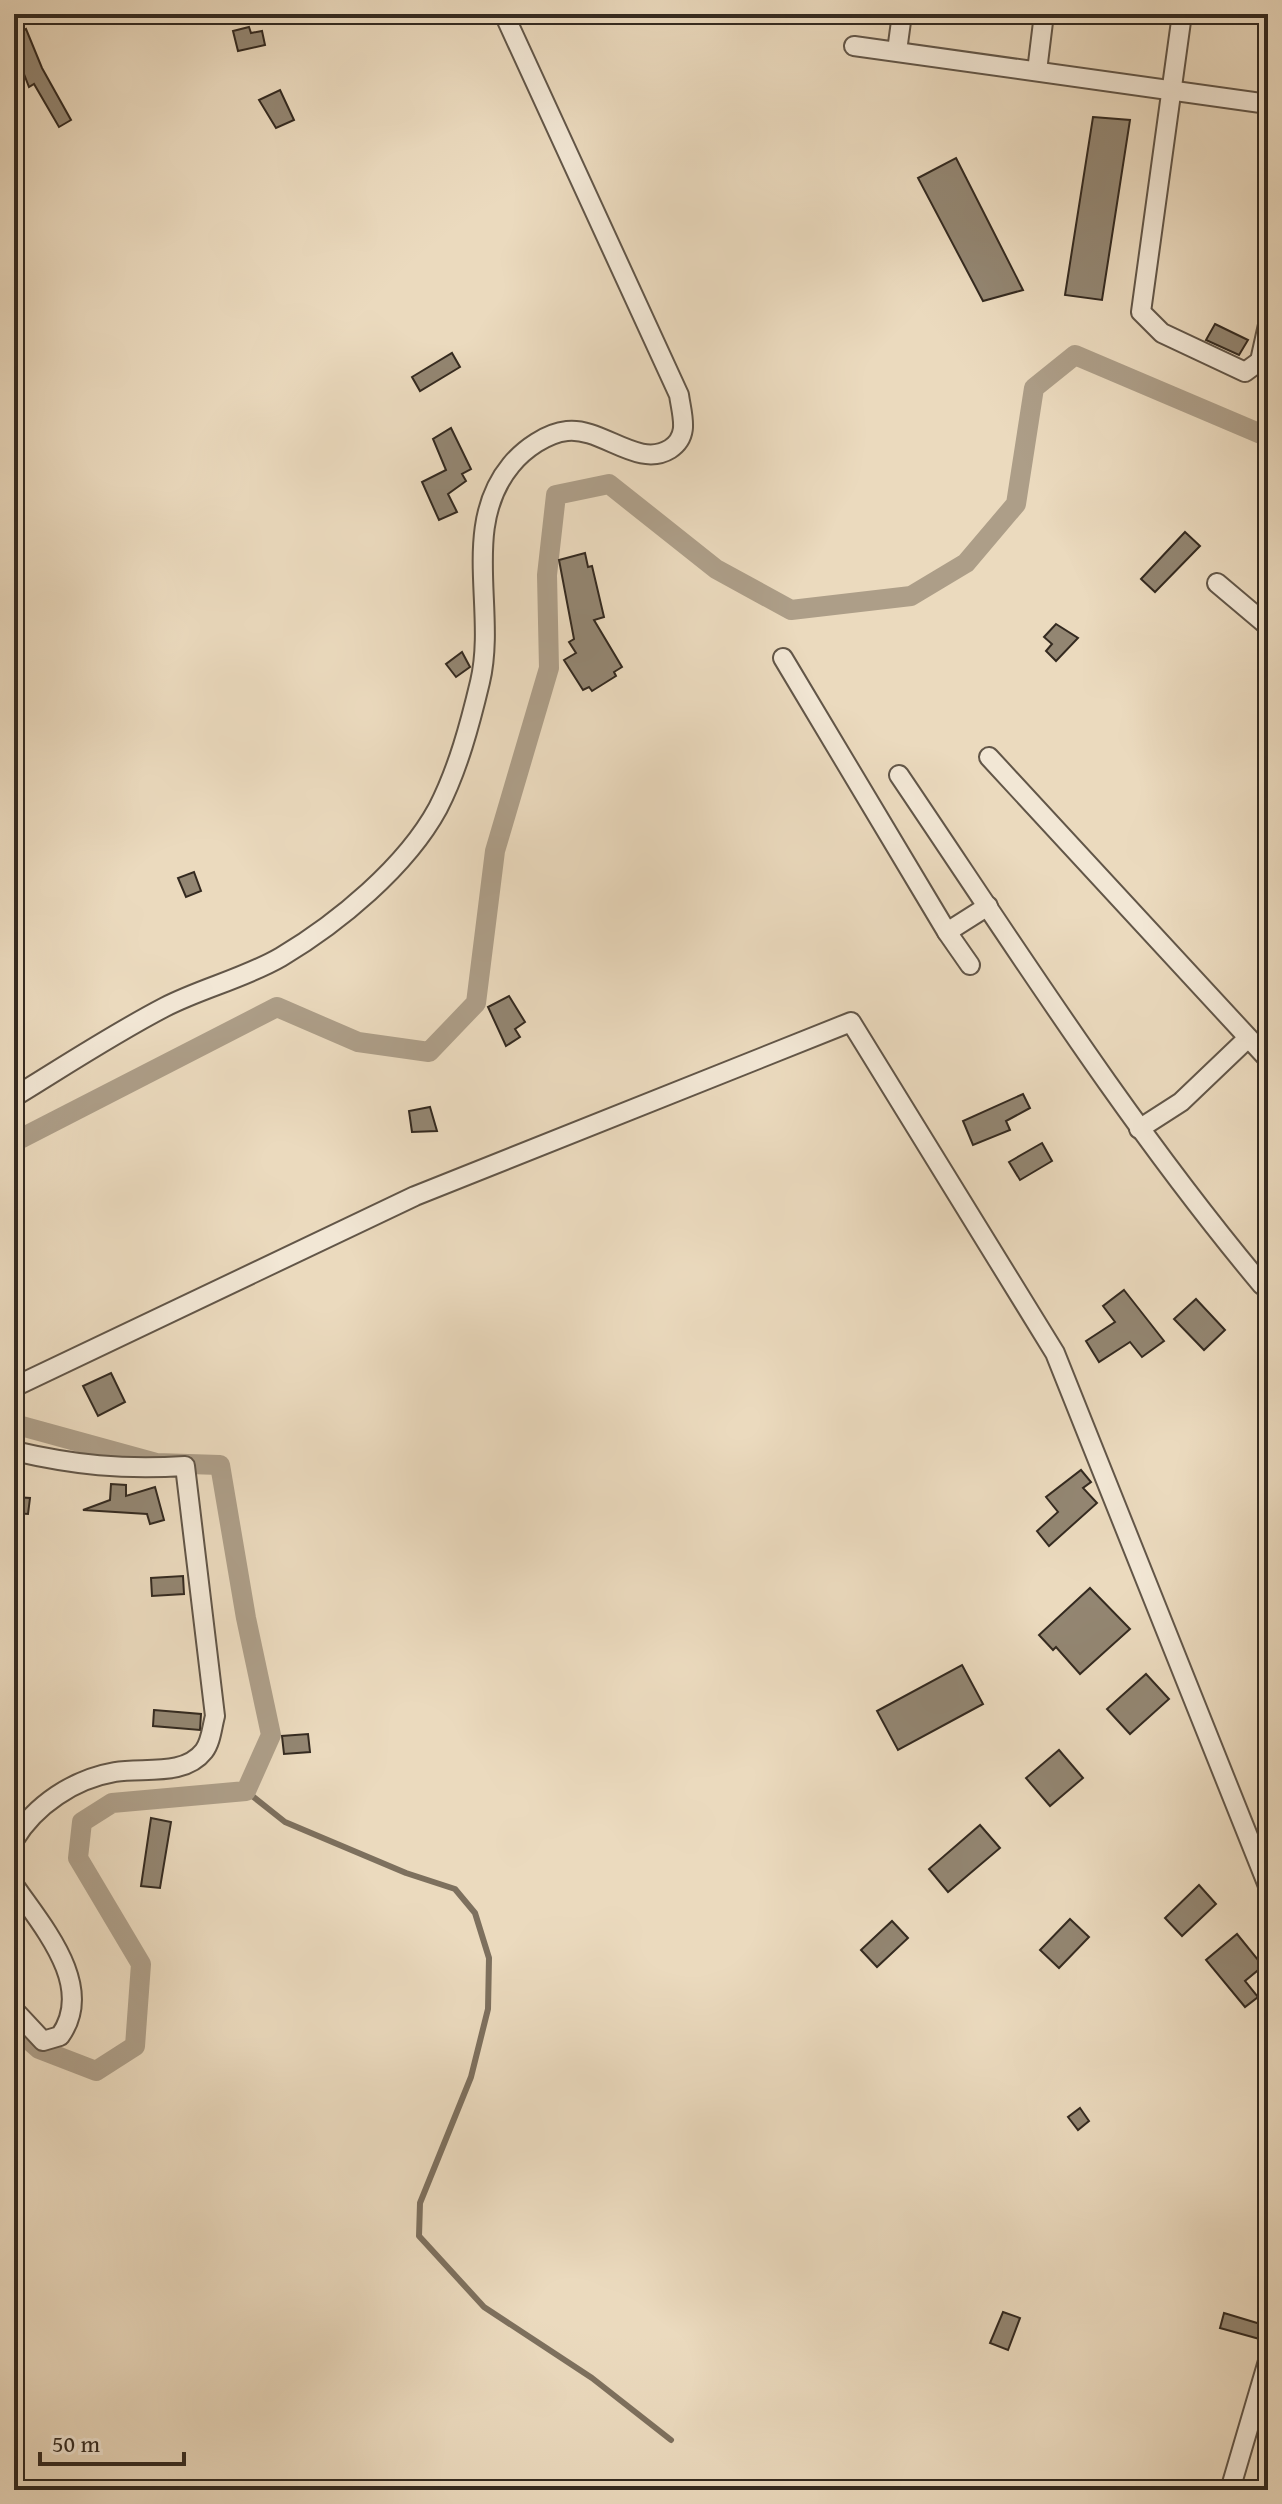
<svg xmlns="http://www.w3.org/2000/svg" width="1282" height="2504" viewBox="0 0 1282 2504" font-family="'Gentium Book Plus',serif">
<rect width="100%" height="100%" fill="#ebdabe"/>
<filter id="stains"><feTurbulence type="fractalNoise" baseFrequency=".0025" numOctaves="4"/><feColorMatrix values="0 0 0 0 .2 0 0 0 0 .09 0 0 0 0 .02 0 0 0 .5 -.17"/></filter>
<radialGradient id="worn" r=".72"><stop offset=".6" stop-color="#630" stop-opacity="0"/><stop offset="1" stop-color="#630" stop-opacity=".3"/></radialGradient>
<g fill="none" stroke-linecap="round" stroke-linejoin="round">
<path stroke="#7d705e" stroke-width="6" d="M246 1791 285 1822 406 1873 455 1889 475 1913 489 1958 488 2009 471 2077 420 2203 419 2236 484 2307 592 2378 671 2440"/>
<g stroke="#ad9e88" stroke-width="20">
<path d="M14 1142 277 1007 358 1042 429 1052 476 1003 495 851 549 668 547 575 556 495 609 484 716 569 791 610 911 596 966 563 1016 504 1034 388 1075 355 1268 437"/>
<path d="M14 1424 156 1463 220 1465 246 1618 271 1735 246 1791 112 1803 82 1822 78 1858 141 1964 135 2046 96 2071 39 2049 14 2027"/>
</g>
</g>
<g fill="#938672" stroke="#342a20" stroke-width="2">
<path d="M249 27 251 33 262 31 265 45 238 51 233 31Z"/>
<path d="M26 29 42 68 71 120 59 127 34 84 29 87 14 48V35Z"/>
<path d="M280 90 294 120 276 128 259 100Z"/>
<path d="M1093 117 1130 120 1102 300 1065 295Z"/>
<path d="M956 158 1023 290 983 301 918 178Z"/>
<path d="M1215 324 1248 340 1239 355 1206 340Z"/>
<path d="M452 353 460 367 420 391 412 377Z"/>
<path d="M451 428 471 469 462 474 466 481 448 494 457 512 439 520 422 482 446 470 433 439Z"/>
<path d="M1185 532 1200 546 1155 592 1141 579Z"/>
<path d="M585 553 588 567 592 566 604 617 594 620 622 667 614 672 616 676 592 691 589 687 583 690 564 660 576 653 569 642 574 639 559 560Z"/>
<path d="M1056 624 1078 638 1056 661 1046 651 1052 644 1044 637Z"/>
<path d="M462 652 470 667 456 677 446 664Z"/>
<path d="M194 872 201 891 186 897 178 878Z"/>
<path d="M509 996 525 1022 515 1029 520 1037 506 1046 488 1007Z"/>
<path d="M1023 1094 1030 1108 1006 1121 1010 1130 973 1145 963 1121Z"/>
<path d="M430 1107 437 1131 412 1132 409 1111Z"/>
<path d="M1042 1143 1052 1161 1020 1180 1009 1162Z"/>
<path d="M1124 1290 1164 1341 1142 1357 1130 1342 1099 1362 1086 1341 1115 1322 1103 1306Z"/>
<path d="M1196 1299 1225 1330 1204 1350 1174 1319Z"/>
<path d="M111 1373 125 1402 98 1416 83 1386Z"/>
<path d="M1081 1470 1091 1482 1083 1488 1097 1503 1049 1546 1037 1531 1058 1512 1046 1497Z"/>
<path d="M111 1484 126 1485V1496L155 1487 164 1520 150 1524 147 1514 83 1510 110 1500Z"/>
<path d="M14 1497 30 1498 28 1514 14 1513Z"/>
<path d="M183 1576 184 1594 152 1596 151 1578Z"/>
<path d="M1090 1588 1130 1629 1080 1674 1056 1647 1053 1650 1039 1635Z"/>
<path d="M962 1665 983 1704 898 1750 877 1711Z"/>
<path d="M1146 1674 1169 1699 1130 1734 1107 1709Z"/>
<path d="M154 1710 201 1714 200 1730 153 1726Z"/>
<path d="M308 1734 310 1752 284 1754 282 1736Z"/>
<path d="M1059 1750 1083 1778 1050 1806 1026 1778Z"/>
<path d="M151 1818 171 1822 160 1888 141 1886Z"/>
<path d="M980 1825 1000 1848 948 1892 929 1869Z"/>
<path d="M1199 1885 1216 1904 1182 1936 1165 1918Z"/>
<path d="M1070 1919 1089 1937 1059 1968 1040 1950Z"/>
<path d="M892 1921 908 1938 877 1967 861 1950Z"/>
<path d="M1237 1934 1263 1966 1245 1981 1258 1997 1245 2007 1206 1960Z"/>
<path d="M1080 2108 1089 2121 1078 2130 1068 2117Z"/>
<path d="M1003 2312 1020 2318 1008 2350 990 2343Z"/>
<path d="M1224 2313 1267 2326 1263 2340 1220 2328Z"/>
</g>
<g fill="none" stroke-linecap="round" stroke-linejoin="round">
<g stroke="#625648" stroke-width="22">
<g id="street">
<path d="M1182 14 1141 312 1162 333 1245 372 1260 361 1268 325"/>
<path d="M854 46 1268 104"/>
<path d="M897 51 902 14"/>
<path d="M1037 71 1044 14"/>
<path d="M1217 583 1268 626"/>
<path d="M783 658 947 932"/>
<path d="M989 757 1268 1059"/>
<path d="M899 775C1016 948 1128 1125 1262 1285"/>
<path d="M970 965 947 932 988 906"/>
<path d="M14 1097C63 1067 113 1034 165 1007 202 988 245 978 281 957 338 923 406 867 438 808 458 769 470 724 480 682 497 610 460 527 511 465 524 449 547 433 567 431 602 427 638 469 670 449 690 436 682 416 679 395L504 14"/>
<path d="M1139 1129 1181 1102 1248 1038"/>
<path d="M14 1387 415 1196 851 1022 1055 1353 1268 1886"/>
<path d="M14 1451C74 1465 123 1470 185 1466L215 1716C212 1727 211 1742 204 1751 184 1777 143 1767 115 1772 74 1779 35 1805 14 1840"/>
<path d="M14 1885C42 1926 96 1986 60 2036L43 2041 14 2010"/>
<path d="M1230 2490 1268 2361"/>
</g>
</g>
<use href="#street" stroke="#f2e7d5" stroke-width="18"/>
</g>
<rect width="1282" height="2504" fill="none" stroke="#ebdabe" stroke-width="48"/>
<rect x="16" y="16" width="1250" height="2472" fill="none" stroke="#342a20" stroke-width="4"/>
<rect x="24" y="24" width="1234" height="2456" fill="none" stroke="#342a20" stroke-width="2"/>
<path d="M40 2452v12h144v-12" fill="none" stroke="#342a20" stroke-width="4"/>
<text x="52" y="2452" font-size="24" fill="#342a20" stroke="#f2e7d5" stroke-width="6" paint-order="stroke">50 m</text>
<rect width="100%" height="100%" filter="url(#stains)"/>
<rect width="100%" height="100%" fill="url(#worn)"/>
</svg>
